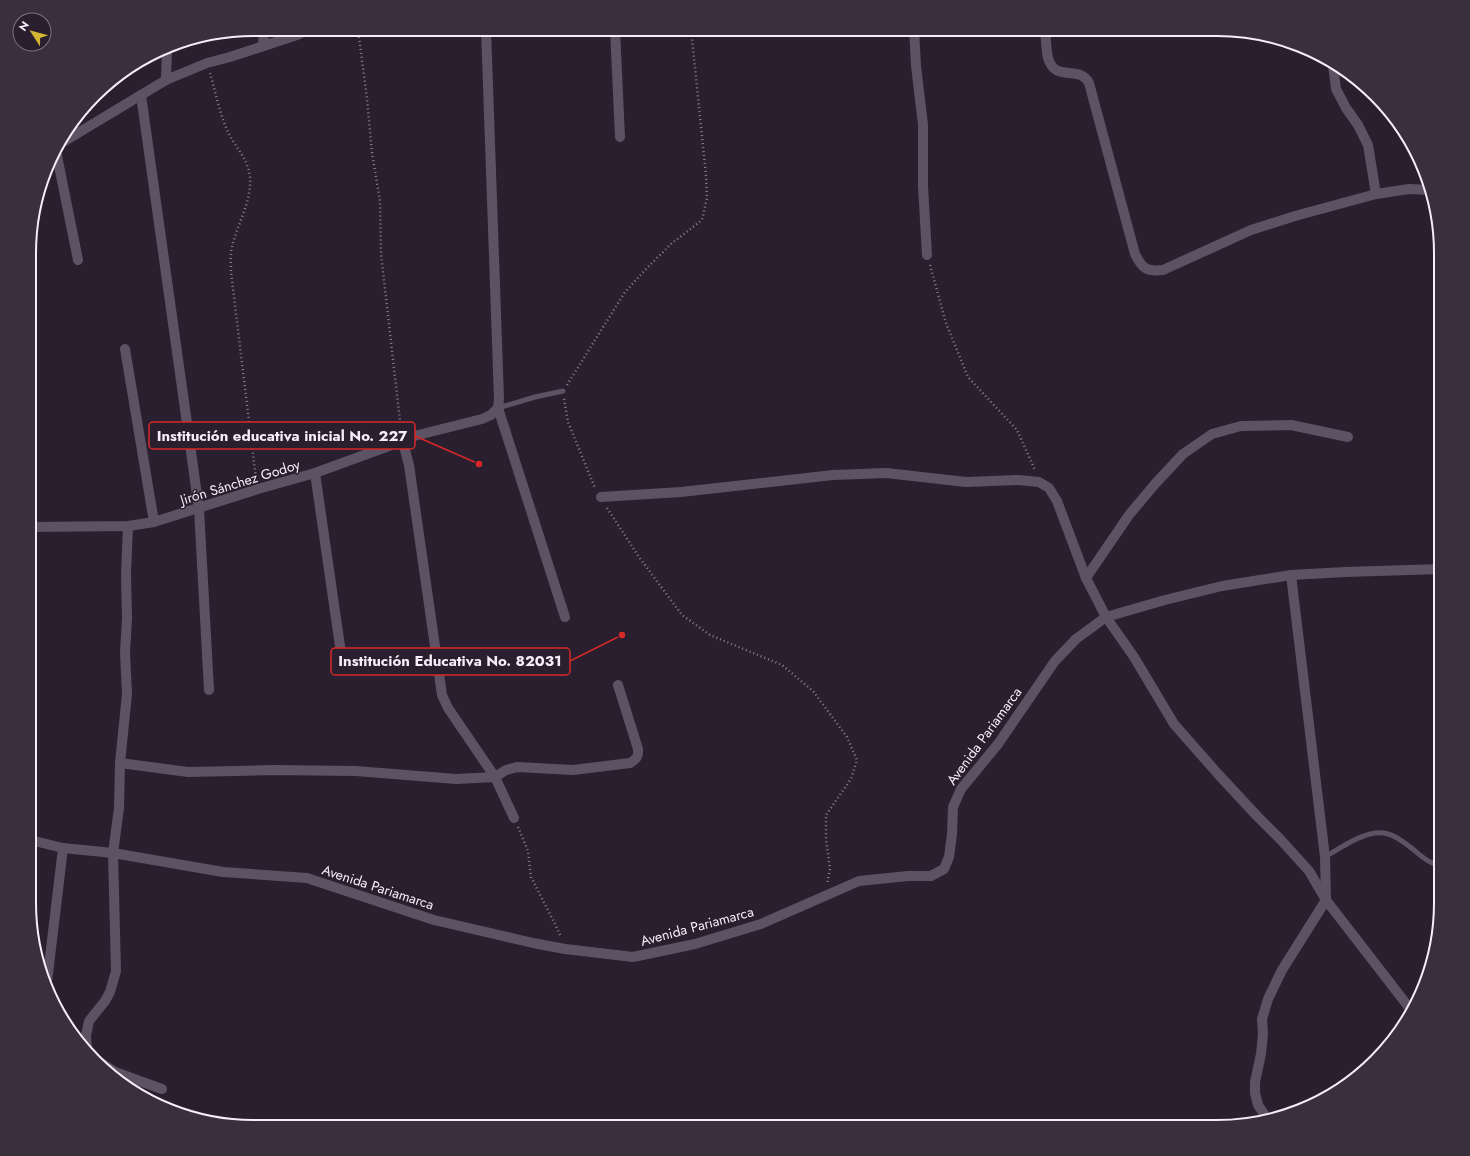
<svg xmlns="http://www.w3.org/2000/svg" width="1470" height="1156" viewBox="0 0 1470 1156" font-family="Jost,sans-serif">
<rect width="100%" height="100%" fill="#291f2e"/>
<g fill="none" stroke-linecap="round" stroke-linejoin="round">
<g stroke="#88808d" stroke-width="2.5" stroke-dasharray="1 3" stroke-linecap="butt">
<path d="M358 29 367 99 372 153 380 201 381 254 401 430"/>
<path d="M210 73C216 93 220 117 230 136 236 147 246 158 249 171 255 196 237 224 232 247 230 255 231 264 231 272L256 479"/>
<path d="M930 265 946 323 968 377 1017 430 1035 470"/>
<path d="M567 385 625 292 647 268 671 244 702 220 707 198 706 175 691 29"/>
<path d="M564 399 568 422 595 488"/>
<path d="M607 508 639 557 682 615 710 635 782 665 813 691 847 737 857 760 851 779 826 815V839L830 869 827 884"/>
<path d="M518 827 528 851 531 877 555 924 561 937"/>
</g>
<g stroke="#5d5263" stroke-width="5">
<path d="M498 408 535 397 563 391"/>
<path d="M1325 857C1342 847 1368 828 1388 834 1397 836 1406 844 1414 850 1421 856 1431 865 1441 865"/>
</g>
<g stroke="#5d5263" stroke-width="10">
<path d="M486 29 499 399 498 408 565 617"/>
<path d="M615 29 620 137"/>
<path d="M914 29 916 66 923 125V186L927 255"/>
<path d="M1045 29C1046 38 1046 49 1048 58 1055 83 1079 64 1089 83L1135 254C1142 268 1146 272 1163 270L1251 230 1295 216 1376 194 1409 189 1431 190"/>
<path d="M263 46 264 29"/>
<path d="M1333 65 1336 89 1346 108 1358 125 1368 145 1376 194"/>
<path d="M166 80 167 49"/>
<path d="M141 95 199 509 209 690"/>
<path d="M58 145 166 80 207 63 230 57 297 35 309 29"/>
<path d="M56 151 78 260"/>
<path d="M125 349 154 522"/>
<path d="M402 439 409 465 442 695 448 708 495 777 514 818"/>
<path d="M315 473 342 660"/>
<path d="M601 497 681 492 833 475 886 473 966 482 1019 480 1039 482 1049 488 1057 501 1086 578 1106 617 1134 657 1174 724 1218 774 1257 816 1281 840 1309 871 1326 900 1411 1010"/>
<path d="M30 527 128 526 154 522 258 489 315 473 389 446 402 439 482 419 491 415 498 408"/>
<path d="M1086 578 1129 515 1155 484 1183 454 1212 434 1241 426 1291 425 1348 437"/>
<path d="M120 763 188 772 273 770 356 771 456 779 495 777 506 770 517 767 573 770 630 763C636 759 639 757 638 749L618 685"/>
<path d="M30 840 63 848 113 853 223 872 307 878 434 920 533 943 565 949 633 957 695 944 761 924 859 881 908 876H931L944 869 949 857 952 834 953 807 961 789 998 744 1055 661 1076 639 1106 617 1165 600 1222 586 1291 575 1345 572 1441 569"/>
<path d="M47 982 63 848"/>
<path d="M87 1048 86 1036 89 1021 105 1001 110 992 116 971 113 853 119 808 120 763 127 694 125 653 127 618 126 574 128 526"/>
<path d="M96 1060 115 1072 162 1089"/>
<path d="M1266 1117 1258 1105 1255 1093V1082L1261 1054 1263 1034 1262 1019 1268 999 1282 970 1326 900 1325 857 1291 575"/>
</g>
</g>
<g text-anchor="middle" stroke-width="3" stroke-linejoin="round" paint-order="stroke">
<g font-size="14" fill="#f5eef9" stroke="#291f2e">
<text transform="translate(240 482) rotate(-17)" y="5">Jirón Sánchez Godoy</text>
<text transform="translate(984 736) rotate(-54)" y="5">Avenida Pariamarca</text>
<text transform="translate(378 887) rotate(18)" y="5">Avenida Pariamarca</text>
<text transform="translate(697 926) rotate(-15)" y="5">Avenida Pariamarca</text>
</g>
</g>
<path d="M0 0H1470V1156H0ZM253 36H1217A217 217 0 0 1 1434 253V903A217 217 0 0 1 1217 1120H253A217 217 0 0 1 36 903V253A217 217 0 0 1 253 36Z" fill="#39303e" fill-rule="evenodd"/>
<path fill="none" stroke="#f5eef9" stroke-width="2" d="M253 36H1217A217 217 0 0 1 1434 253V903A217 217 0 0 1 1217 1120H253A217 217 0 0 1 36 903V253A217 217 0 0 1 253 36Z"/>
<path fill="none" stroke="#d62828" stroke-width="1.5" d="M479 464L415 436M622 635L570 661"/>
<g fill="#d62828" stroke="#291f2e" stroke-width="1.5">
<circle cx="479" cy="464" r="4"/>
<circle cx="622" cy="635" r="4"/>
</g>
<g fill="#291f2e" stroke="#d62828" stroke-width="1.5">
<rect x="149" y="422" width="266" height="27" rx="4"/>
<rect x="331" y="648" width="239" height="27" rx="4"/>
</g>
<g font-size="15" text-anchor="middle" font-weight="bold" fill="#f5eef9">
<text x="282" y="441">Institución educativa inicial No. 227</text>
<text x="450" y="666">Institución Educativa No. 82031</text>
</g>
<g transform="translate(32 32) rotate(306)"><circle r="19" fill="#291f2e" stroke="#7b727f"/>
<path d="M0-3L7 15L0 10L-7 15Z" fill="#d3b635"/>
<text y="-6" font-size="11" font-weight="bold" text-anchor="middle" fill="#f5eef9">N</text>
</g>
</svg>
